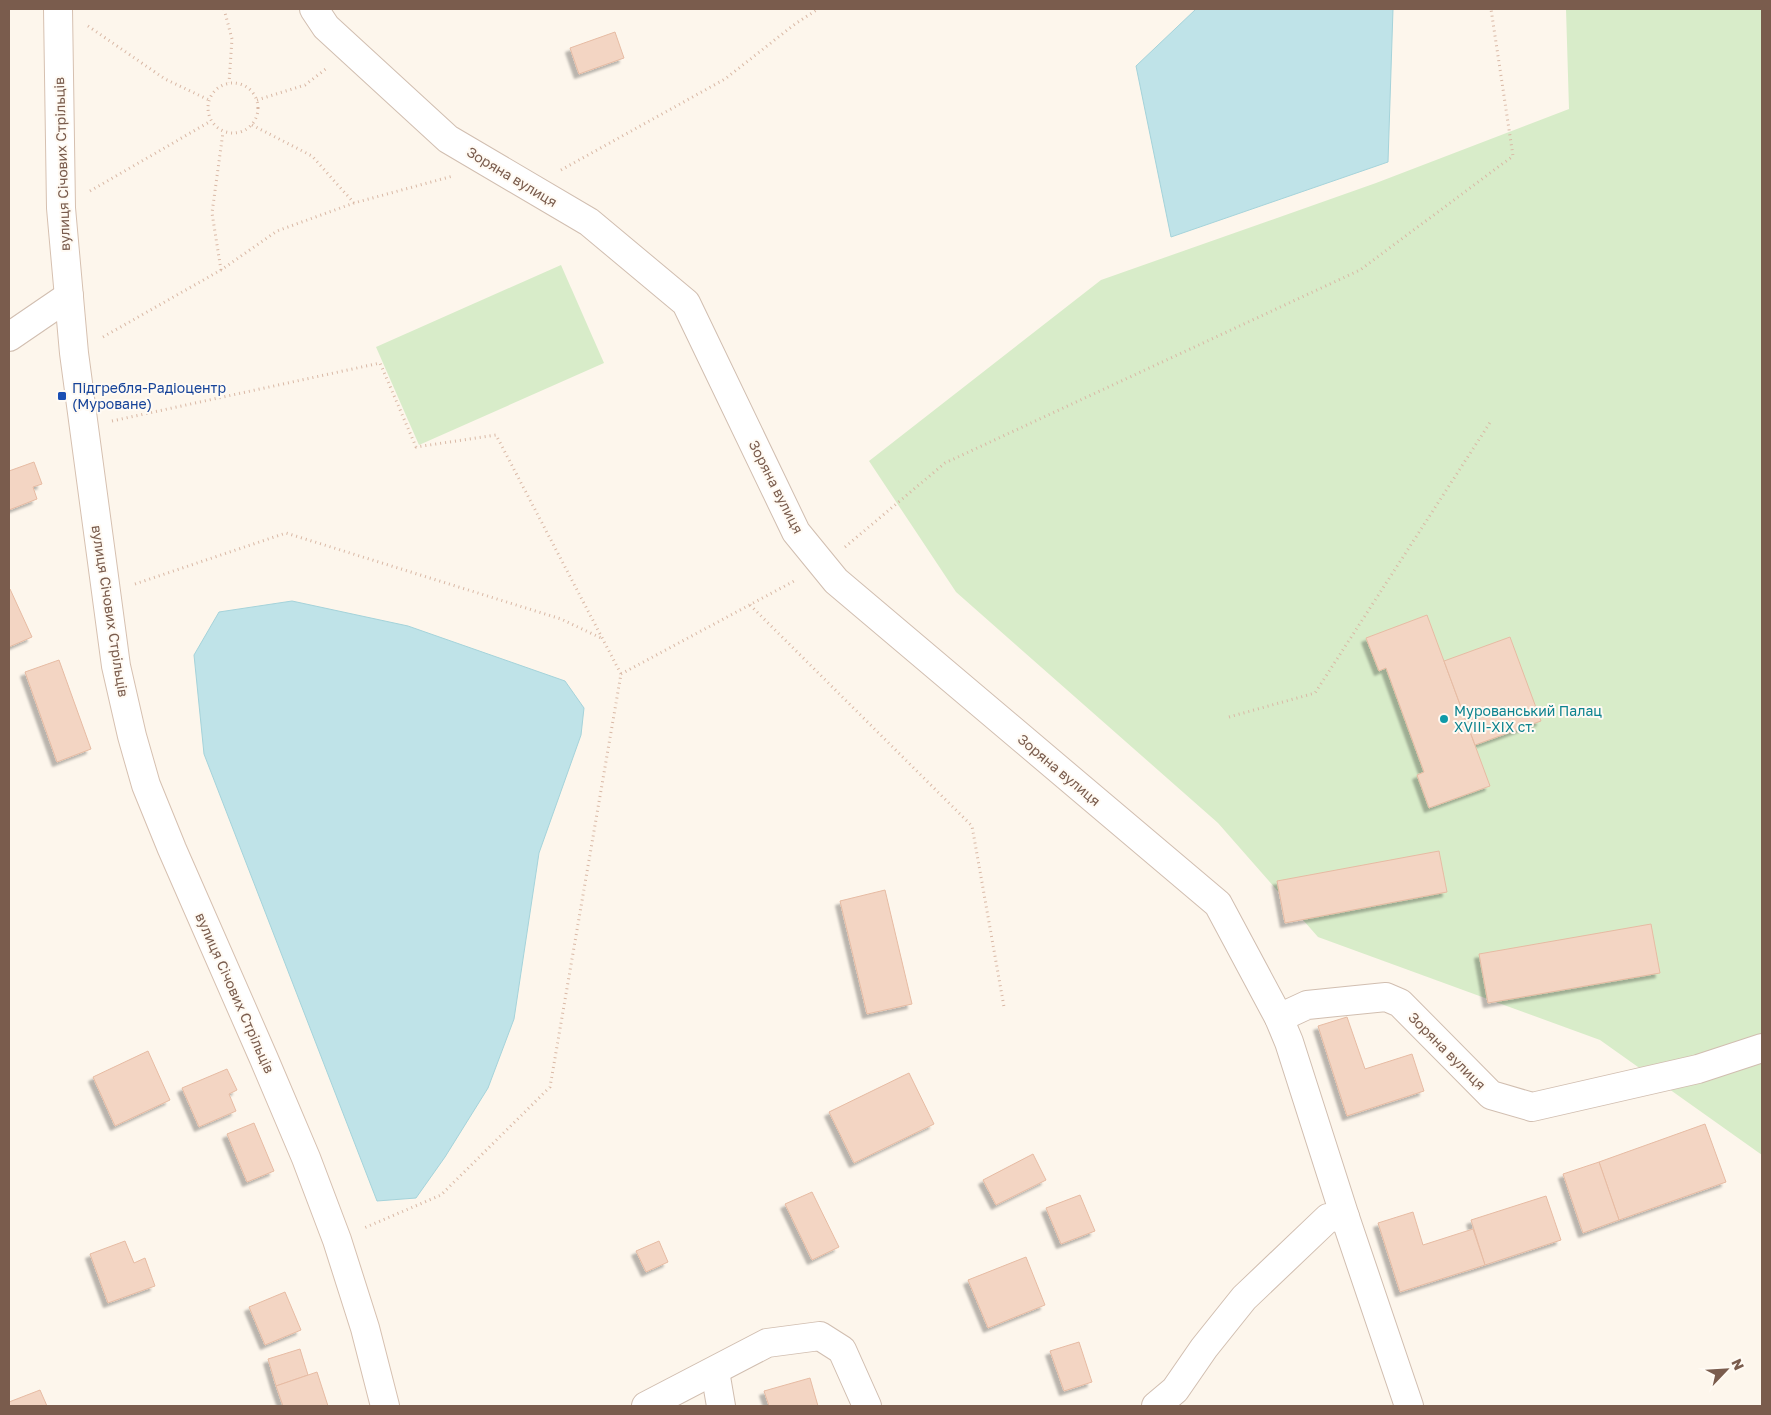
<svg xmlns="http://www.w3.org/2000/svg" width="1771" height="1415" viewBox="0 0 1771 1415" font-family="'Golos Text',sans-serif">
<defs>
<filter id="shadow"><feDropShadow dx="-4.5" dy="4.5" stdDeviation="1" flood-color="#0004"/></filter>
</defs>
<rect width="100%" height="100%" fill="#fdf6ec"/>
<g fill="#d8ecc9">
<path d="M1566 9H1762V1155L1600 1040 1318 937 1218 823 956 592 869 461 1101 280 1376 183 1569 109Z"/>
<path d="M561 265 604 363 419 445 376 347Z"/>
</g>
<g fill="#bfe3e8" stroke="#a5d3da">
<path d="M1196 9H1393L1388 162 1171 237 1136 66Z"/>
<path d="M292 601 408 626 565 681 584 708 581 735 539 853 514 1019 488 1088 445 1157 416 1198 377 1201 204 754 194 655 219 612Z"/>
</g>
<g fill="#f3d5c3" stroke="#e6bba3" filter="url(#shadow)">
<path d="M615 32 624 58 579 74 570 48Z"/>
<path d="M34 462 42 484 33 487 37 499 9 510V471Z"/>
<path d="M10 589 32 637 9 647V590Z"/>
<path d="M1427 615 1490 786 1429 808 1417 775 1424 772 1386 668 1379 671 1366 638Z"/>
<path d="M1510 637 1541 721 1475 745 1444 661Z"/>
<path d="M59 660 91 749 57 762 25 672Z"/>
<path d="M1439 851 1447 892 1285 923 1277 881Z"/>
<path d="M885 890 912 1004 867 1014 840 901Z"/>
<path d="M1651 924 1660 973 1488 1003 1479 954Z"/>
<path d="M1347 1017 1365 1069 1412 1054 1424 1091 1347 1116 1318 1026Z"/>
<path d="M148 1051 170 1100 115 1126 93 1077Z"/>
<path d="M227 1069 237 1090 229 1094 236 1111 199 1127 182 1088Z"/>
<path d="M909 1073 934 1124 854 1163 829 1112Z"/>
<path d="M254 1123 274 1171 247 1182 227 1134Z"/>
<path d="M1705 1124 1726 1182 1619 1220 1599 1162Z"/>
<path d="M1033 1154 1046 1180 996 1205 983 1180Z"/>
<path d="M1599 1162 1619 1220 1583 1233 1563 1174Z"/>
<path d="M812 1192 839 1247 812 1260 785 1204Z"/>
<path d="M1080 1195 1095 1231 1061 1244 1046 1208Z"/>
<path d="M1546 1196 1561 1240 1485 1265 1471 1220Z"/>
<path d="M1413 1212 1423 1245 1473 1229 1485 1265 1400 1292 1378 1223Z"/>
<path d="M125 1241 134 1263 145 1258 155 1286 108 1303 90 1254Z"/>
<path d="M659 1241 668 1262 646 1272 636 1251Z"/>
<path d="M1026 1257 1045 1305 988 1328 968 1280Z"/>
<path d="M285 1292 301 1330 265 1345 249 1307Z"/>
<path d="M1079 1342 1092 1382 1064 1391 1050 1351Z"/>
<path d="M300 1349 308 1375 276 1386 268 1359Z"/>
<path d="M317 1372 328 1406H283L276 1386Z"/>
<path d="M810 1378 818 1406H769L764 1391Z"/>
<path d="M40 1390 47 1406H9V1402Z"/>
</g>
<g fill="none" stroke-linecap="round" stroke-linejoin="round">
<g stroke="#d1beb0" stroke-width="30">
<g id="street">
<path d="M314 9 326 27 448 139 589 222 686 303 796 532 836 581 1218 904 1279 1018 1289 1042 1345 1217 1409 1406"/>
<path d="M9 337 69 296"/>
<path d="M1279 1018 1307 1005 1386 997 1400 1003 1491 1095 1532 1107 1698 1069 1762 1048"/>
<path d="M715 1371 721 1406"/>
<path d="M646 1406 767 1343 820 1336 842 1350 867 1406"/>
<path d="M1156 1406 1175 1390 1204 1348 1244 1298 1328 1218 1345 1217"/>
</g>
</g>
<g stroke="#d6c0b0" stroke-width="30">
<path id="secondary" d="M58 9 61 208 74 353 116 666 132 736 146 785 172 849 264 1059 306 1158 337 1240 365 1328 385 1406"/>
</g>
<g stroke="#d9b8a5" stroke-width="3" stroke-dasharray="1 4" stroke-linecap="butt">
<path d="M224 9 232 39 229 83"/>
<path d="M88 26 165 79 209 100"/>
<circle cx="233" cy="108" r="25"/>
<path d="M257 100 305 85 327 68"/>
<path d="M252 125 312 156 354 203"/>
<path d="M561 170 725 79 795 24 818 9"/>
<path d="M90 191 211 121"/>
<path d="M221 270 212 213 223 132"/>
<path d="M103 337 221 270 277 231 354 203 453 176"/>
<path d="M112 421 380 363 416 447 496 435 621 674 550 1087 441 1195 364 1228"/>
<path d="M845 547 945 463 1360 270 1513 156 1491 9"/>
<path d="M135 584 286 533 561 619 601 638"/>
<path d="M750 605 972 826 1004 1007"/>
<path d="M621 674 796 580"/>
<path d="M1229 717 1315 693 1491 421"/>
</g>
<use href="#street" stroke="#fff" stroke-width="28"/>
<use href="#secondary" stroke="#fff" stroke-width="28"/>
</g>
<rect fill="#1a4fb4" stroke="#fffaf3" stroke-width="2" x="57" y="391" width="10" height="10" rx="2.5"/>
<circle fill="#0f9aa8" stroke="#fffaf3" stroke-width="2" cx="1444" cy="719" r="5"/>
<g text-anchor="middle" stroke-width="4" stroke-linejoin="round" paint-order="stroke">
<g font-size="14" fill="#7a5c4d" stroke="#fffaf3">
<text transform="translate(62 164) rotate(-92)" y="5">вулиця Січових Стрільців</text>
<text transform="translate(512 177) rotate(31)" y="5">Зоряна вулиця</text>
<text transform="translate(776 487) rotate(63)" y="5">Зоряна вулиця</text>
<text transform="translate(110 611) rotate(81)" y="5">вулиця Січових Стрільців</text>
<text transform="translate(1059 770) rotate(40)" y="5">Зоряна вулиця</text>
<text transform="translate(235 993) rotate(66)" y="5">вулиця Січових Стрільців</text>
<text transform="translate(1447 1051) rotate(45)" y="5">Зоряна вулиця</text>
</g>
<g font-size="14" fill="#164399" stroke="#fffaf3" text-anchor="start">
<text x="72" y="393">Підгребля-Радіоцентр<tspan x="72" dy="16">(Муроване)</tspan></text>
</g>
<g font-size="14" fill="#0d838f" stroke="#fffaf3" text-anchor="start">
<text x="1454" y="716">Мурованський Палац<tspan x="1454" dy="16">XVIII-XIX ст.</tspan></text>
</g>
</g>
<rect width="1771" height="1415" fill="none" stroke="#7a5c4d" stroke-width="20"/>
<g transform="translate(1726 1370) rotate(65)" stroke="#fffaf3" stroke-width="4" paint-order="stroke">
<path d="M0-4L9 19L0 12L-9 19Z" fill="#7a5c4d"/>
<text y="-8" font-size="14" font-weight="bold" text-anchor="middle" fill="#7a5c4d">N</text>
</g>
</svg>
